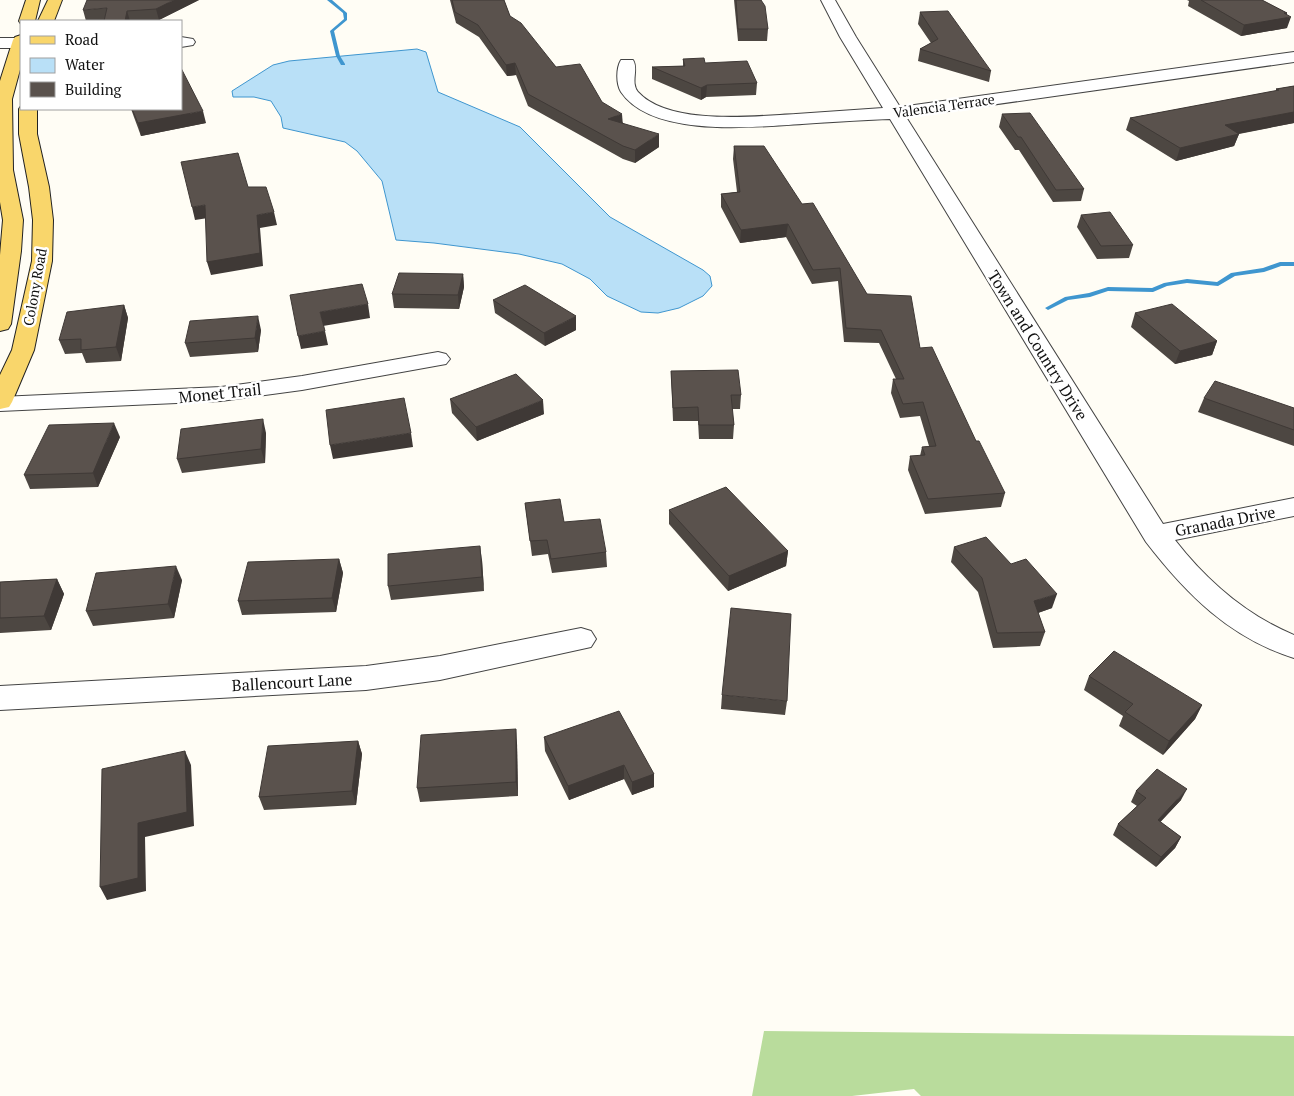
<svg xmlns="http://www.w3.org/2000/svg" width="1294" height="1096" viewBox="0 0 1294 1096" font-family="'PT Serif',serif">
<rect width="100%" height="100%" fill="#fffdf5"/>
<path fill="#b9dc9c" d="M764 1031 1294 1036V1096H921L914 1089 852 1096H752Z"/>
<path fill="#b9e0f7" stroke="#3f96cf" d="M417 49 426 52 438 92 520 127 610 217 703 270 710 276 712 286 703 296 679 308 658 313 641 312 607 296 590 279 562 264 519 254 434 243 396 240 382 181 357 151 345 142 283 128 281 117 271 101 254 97H233L232 91 273 65 289 61Z"/>
<g fill="none" stroke-linecap="round" stroke-linejoin="round">
<g fill="#3f96cf" fill-rule="evenodd">
<path d="M327 0H332L347 13V20L334 31 340 56 345 64V65H341L336 56 330 31 344 19 343 13Z"/>
<path d="M1280 262H1294V266H1281L1264 272 1235 276 1218 286 1187 283 1167 286 1153 292 1108 291 1090 297 1068 300 1048 310 1045 308 1065 297 1089 293 1108 287 1152 288 1164 283 1187 279 1217 282 1231 273 1263 268Z"/>
</g>
<g stroke="#444" stroke-width="2">
<g id="minor">
<path d="M821 0H835L856 37 900 107 1294 52V62L906 117 1163 524 1294 498V516L1175 540C1207 581 1246 615 1294 635V658C1230 638 1186 594 1146 542L890 119C860 120 831 122 802 124 754 127 652 138 621 92 616 84 616 68 621 60H633C639 69 630 82 638 92 669 126 754 116 796 114 825 112 854 110 883 108L840 37Z"/>
<path d="M181 37 193 39 195 42 193 45 181 47Z"/>
<rect x="0" y="38" width="21" height="10"/>
<path d="M438 352 446 354 450 359 446 364 302 390 221 401 0 411V397L221 387 302 376Z"/>
<path d="M581 628 591 631 596 639 591 647 440 680 366 690 0 710V686L366 666 440 656Z"/>
</g>
</g>
<g stroke="#222" stroke-width="2">
<g id="major">
<path d="M26 0H40L35 21H21V24L19 21Z"/>
<path d="M48 0H62L54 21H38Z"/>
<path d="M21 35V66L12 99 13 170 23 220 21 251 11 324 8 329 0 331V255L3 220 0 202V81L13 40 15 37Z"/>
<path d="M21 106V109H37V134L49 187 53 220 52 261 34 350 12 402 9 407 0 409V375L12 350 32 261 33 220 29 187 19 134V109Z"/>
</g>
</g>
<use href="#minor" fill="#fff" fill-rule="evenodd"/>
<use href="#major" fill="#f9d66b" fill-rule="evenodd"/>
</g>
<g fill="#4d4742">
<path d="M199 0 159 20 137 21H104V20L86 21 83 10Z"/>
<path d="M450 0H504L510 16 556 67 602 102 623 123 659 147 635 163 623 159 528 106 516 75 507 76 479 37 456 23Z"/>
<path d="M734 0H761L768 29 767 41H738Z"/>
<path d="M1187 0H1262L1287 13V28L1241 36 1188 6 1189 1Z"/>
<path d="M920 12 991 71 989 82 918 61 920 49 931 43 918 24Z"/>
<path d="M683 59 705 63 757 83 756 95 706 97 701 100 652 79V67L683 66Z"/>
<path d="M1294 86V123L1239 134 1234 146 1176 161 1126 130 1130 118 1276 91V89Z"/>
<path d="M131 109H181L206 123 141 136Z"/>
<path d="M1002 114 1084 189 1081 201 1053 202 1019 150H1015L999 127Z"/>
<path d="M734 146 802 204 867 294 920 348 976 441 1005 493 1001 507 925 514 908 470 910 456H920L922 447 929 446 920 416 900 418 891 393 893 379H896L879 343 844 342 838 281 812 284 786 237 740 243 721 207V194L737 192 733 159Z"/>
<path d="M1081 215 1133 245 1129 258 1097 259 1077 227Z"/>
<path d="M463 274 464 287 459 309 394 308 392 294Z"/>
<path d="M493 300 576 330 545 346 495 313Z"/>
<path d="M124 305 128 318 121 361 86 363 82 353 65 354 59 340Z"/>
<path d="M1135 313 1217 341 1212 355 1175 364 1131 327Z"/>
<path d="M261 330 258 352 190 357 185 343Z"/>
<path d="M671 371 741 395 740 409H732L734 425 733 439H699L698 421H673Z"/>
<path d="M1204 398 1294 408V446L1198 412Z"/>
<path d="M450 399 544 414 477 441 452 413Z"/>
<path d="M266 433 265 463 182 473 177 459Z"/>
<path d="M120 437 98 487 30 489 24 475Z"/>
<path d="M525 503 564 522 606 552 607 567 552 573 548 554 532 556Z"/>
<path d="M669 510 788 551 786 566 728 591 669 524Z"/>
<path d="M954 547 1052 608 1038 613 1045 632 1040 646 993 648 978 592 951 562Z"/>
<path d="M339 559 343 573 336 612 242 615 238 601Z"/>
<path d="M482 560 484 591 391 600 388 586Z"/>
<path d="M57 579 64 594 51 630 0 633V582Z"/>
<path d="M182 580 174 618 93 626 86 611Z"/>
<path d="M1089 676 1202 705 1195 719 1163 755 1119 726 1123 716 1084 690Z"/>
<path d="M722 695 787 701 785 715 721 709Z"/>
<path d="M544 737 654 774V787L632 795 624 779 569 800 545 751Z"/>
<path d="M358 741 362 754 356 805 264 810 259 797Z"/>
<path d="M517 743 518 796 420 802 417 788Z"/>
<path d="M1136 791 1181 800 1160 822 1181 837 1175 848 1156 867 1113 835 1118 824 1137 806 1131 802Z"/>
</g>
<g fill="#3f3936">
<path d="M174 0H199L159 20 156 9Z"/>
<path d="M127 11 130 21H125Z"/>
<path d="M1284 13H1287L1286 18 1291 17 1287 28 1241 36 1244 25Z"/>
<path d="M515 63 516 75 507 76 506 65Z"/>
<path d="M707 85 706 97 701 100V88Z"/>
<path d="M203 111 206 123 141 136 138 123Z"/>
<path d="M1294 112V123L1221 137 1225 125Z"/>
<path d="M622 114 623 126 608 119Z"/>
<path d="M659 134V147L635 163V150Z"/>
<path d="M1239 134 1234 146 1176 161 1180 148Z"/>
<path d="M205 205 208 218 195 220 192 207Z"/>
<path d="M274 212 277 225 260 228 263 266 211 275 207 262 257 215Z"/>
<path d="M788 224 786 237 740 243 741 230Z"/>
<path d="M463 274 464 287 459 309 458 295Z"/>
<path d="M368 304 370 318 323 326 320 312Z"/>
<path d="M124 305 128 318 121 361 116 347Z"/>
<path d="M258 316 261 330 258 352 255 338Z"/>
<path d="M576 316V330L545 346 544 333Z"/>
<path d="M325 331 328 345 301 349 298 336Z"/>
<path d="M1217 341 1212 355 1175 364 1180 351Z"/>
<path d="M543 400 544 414 477 441 476 427Z"/>
<path d="M263 419 266 433 265 463 261 449Z"/>
<path d="M114 423 120 437 98 487 93 473Z"/>
<path d="M411 433 413 447 333 459 330 445Z"/>
<path d="M480 546 482 560 484 591 482 577Z"/>
<path d="M788 551 786 566 728 591 729 576Z"/>
<path d="M339 559 343 573 336 612 332 598Z"/>
<path d="M176 566 182 580 174 618 168 604Z"/>
<path d="M57 579 64 594 51 630 44 616Z"/>
<path d="M1057 594 1052 608 1029 616 1034 601Z"/>
<path d="M1202 705 1195 719 1163 755 1169 741Z"/>
<path d="M516 729 517 743 518 796 516 782Z"/>
<path d="M358 741 362 754 356 805 352 791Z"/>
<path d="M185 751 191 765 194 826 145 837 146 891 107 900 100 887 138 823Z"/>
<path d="M624 765V779L569 800 568 786Z"/>
<path d="M654 774V787L632 795V782Z"/>
<path d="M1187 789 1181 800 1152 831 1158 820Z"/>
<path d="M1181 837 1175 848 1156 867 1161 857Z"/>
</g>
<g fill="#5a524d" stroke="#3f3936">
<path d="M87 0H174L156 9 127 11 125 21H104L107 8 83 10Z"/>
<path d="M452 0H504L510 16 521 23 556 67 580 64 602 102 622 114 608 119 659 134 635 150 623 146 528 94 515 63 506 65 478 25 455 12Z"/>
<path d="M736 0H761L765 6 768 29H738Z"/>
<path d="M1201 0H1262L1287 13H1284L1291 17 1244 25Z"/>
<path d="M948 11 991 71 920 49 938 39 920 12Z"/>
<path d="M704 58 705 63 747 61 757 83 707 85 701 88 652 67 685 66 683 59Z"/>
<path d="M181 68 203 111 138 123 132 109H181Z"/>
<path d="M1294 86V112L1225 125 1239 134 1180 148 1130 118 1279 90 1276 89Z"/>
<path d="M1030 113 1084 189 1056 190 1021 137H1018L1002 114Z"/>
<path d="M734 146H764L802 204 813 203 867 294 911 296 920 348 932 347 976 441H979L1005 493 928 499 910 456 925 455 922 447 936 446 923 402 903 404 893 379H904L881 330 846 328 840 268 813 270 788 224 741 230 721 194 740 192Z"/>
<path d="M238 153 248 187H266L274 212 257 215 260 253 207 262 205 205 192 207 181 162Z"/>
<path d="M1110 212 1133 245 1101 246 1081 215Z"/>
<path d="M399 273 463 274 458 295 392 294Z"/>
<path d="M362 284 368 304 320 312 325 331 298 336 290 295Z"/>
<path d="M525 285 576 316 544 333 493 300Z"/>
<path d="M1172 304 1217 341 1180 351 1135 313Z"/>
<path d="M124 305 116 347 81 350V339L59 340 67 312Z"/>
<path d="M258 316 255 338 185 343 190 321Z"/>
<path d="M738 370 741 395H731L734 425H699L698 407 673 408 671 371Z"/>
<path d="M516 374 543 400 476 427 450 399Z"/>
<path d="M1215 381 1294 408V430L1204 398Z"/>
<path d="M404 398 411 433 330 445 326 410Z"/>
<path d="M263 419 261 449 177 459 181 429Z"/>
<path d="M114 423 93 473 24 475 49 425Z"/>
<path d="M726 487 788 551 729 576 669 510Z"/>
<path d="M560 499 564 522 600 519 606 552 551 559 547 540 530 541 525 503Z"/>
<path d="M986 537 1011 564 1026 559 1057 594 1034 601 1045 632 997 633 982 578 954 547Z"/>
<path d="M480 546 482 577 388 586V554Z"/>
<path d="M339 559 332 598 238 601 248 562Z"/>
<path d="M176 566 168 604 86 611 96 573Z"/>
<path d="M57 579 44 616 0 618V582Z"/>
<path d="M731 608 791 614 787 701 722 695Z"/>
<path d="M1114 651 1202 705 1169 741 1125 712 1133 704 1089 676Z"/>
<path d="M619 711 654 774 632 782 624 765 568 786 544 737Z"/>
<path d="M516 729V782L417 788 421 735Z"/>
<path d="M358 741 352 791 259 797 268 746Z"/>
<path d="M185 751 187 812 138 823V878L100 887 102 769Z"/>
<path d="M1157 769 1187 789 1158 820 1181 837 1161 857 1118 824 1146 798 1136 791Z"/>
</g>
<g text-anchor="middle" stroke-width="5" stroke-linejoin="round" paint-order="stroke">
<g font-size="14" fill="#111" stroke="#fff">
<text transform="translate(944 106) rotate(-8)" y="5">Valencia Terrace</text>
<text transform="translate(35 287) rotate(-80)" y="5">Colony Road</text>
</g>
<g font-size="16" fill="#111" stroke="#fff">
<text transform="translate(1038 345) rotate(58)" y="6">Town and Country Drive</text>
<text transform="translate(220 393) rotate(-6)" y="6">Monet Trail</text>
<text transform="translate(1225 521) rotate(-11)" y="6">Granada Drive</text>
<text transform="translate(292 682) rotate(-3)" y="6">Ballencourt Lane</text>
</g>
</g>
<rect x="20" y="20" width="162" height="90" fill="#ffffff" stroke="#a0a0a0"/>
<rect x="30" y="36" width="25" height="8" fill="#f9d66b" stroke="#a0a0a0"/>
<text x="65" y="45" font-size="15" fill="#111111">Road</text>
<rect x="30" y="58" width="25" height="15" fill="#b9e0f7" stroke="#a0a0a0"/>
<text x="65" y="70" font-size="15" fill="#111111">Water</text>
<rect x="30" y="82" width="25" height="15" fill="#5a524d" stroke="#a0a0a0"/>
<text x="65" y="95" font-size="15" fill="#111111">Building</text>
</svg>
